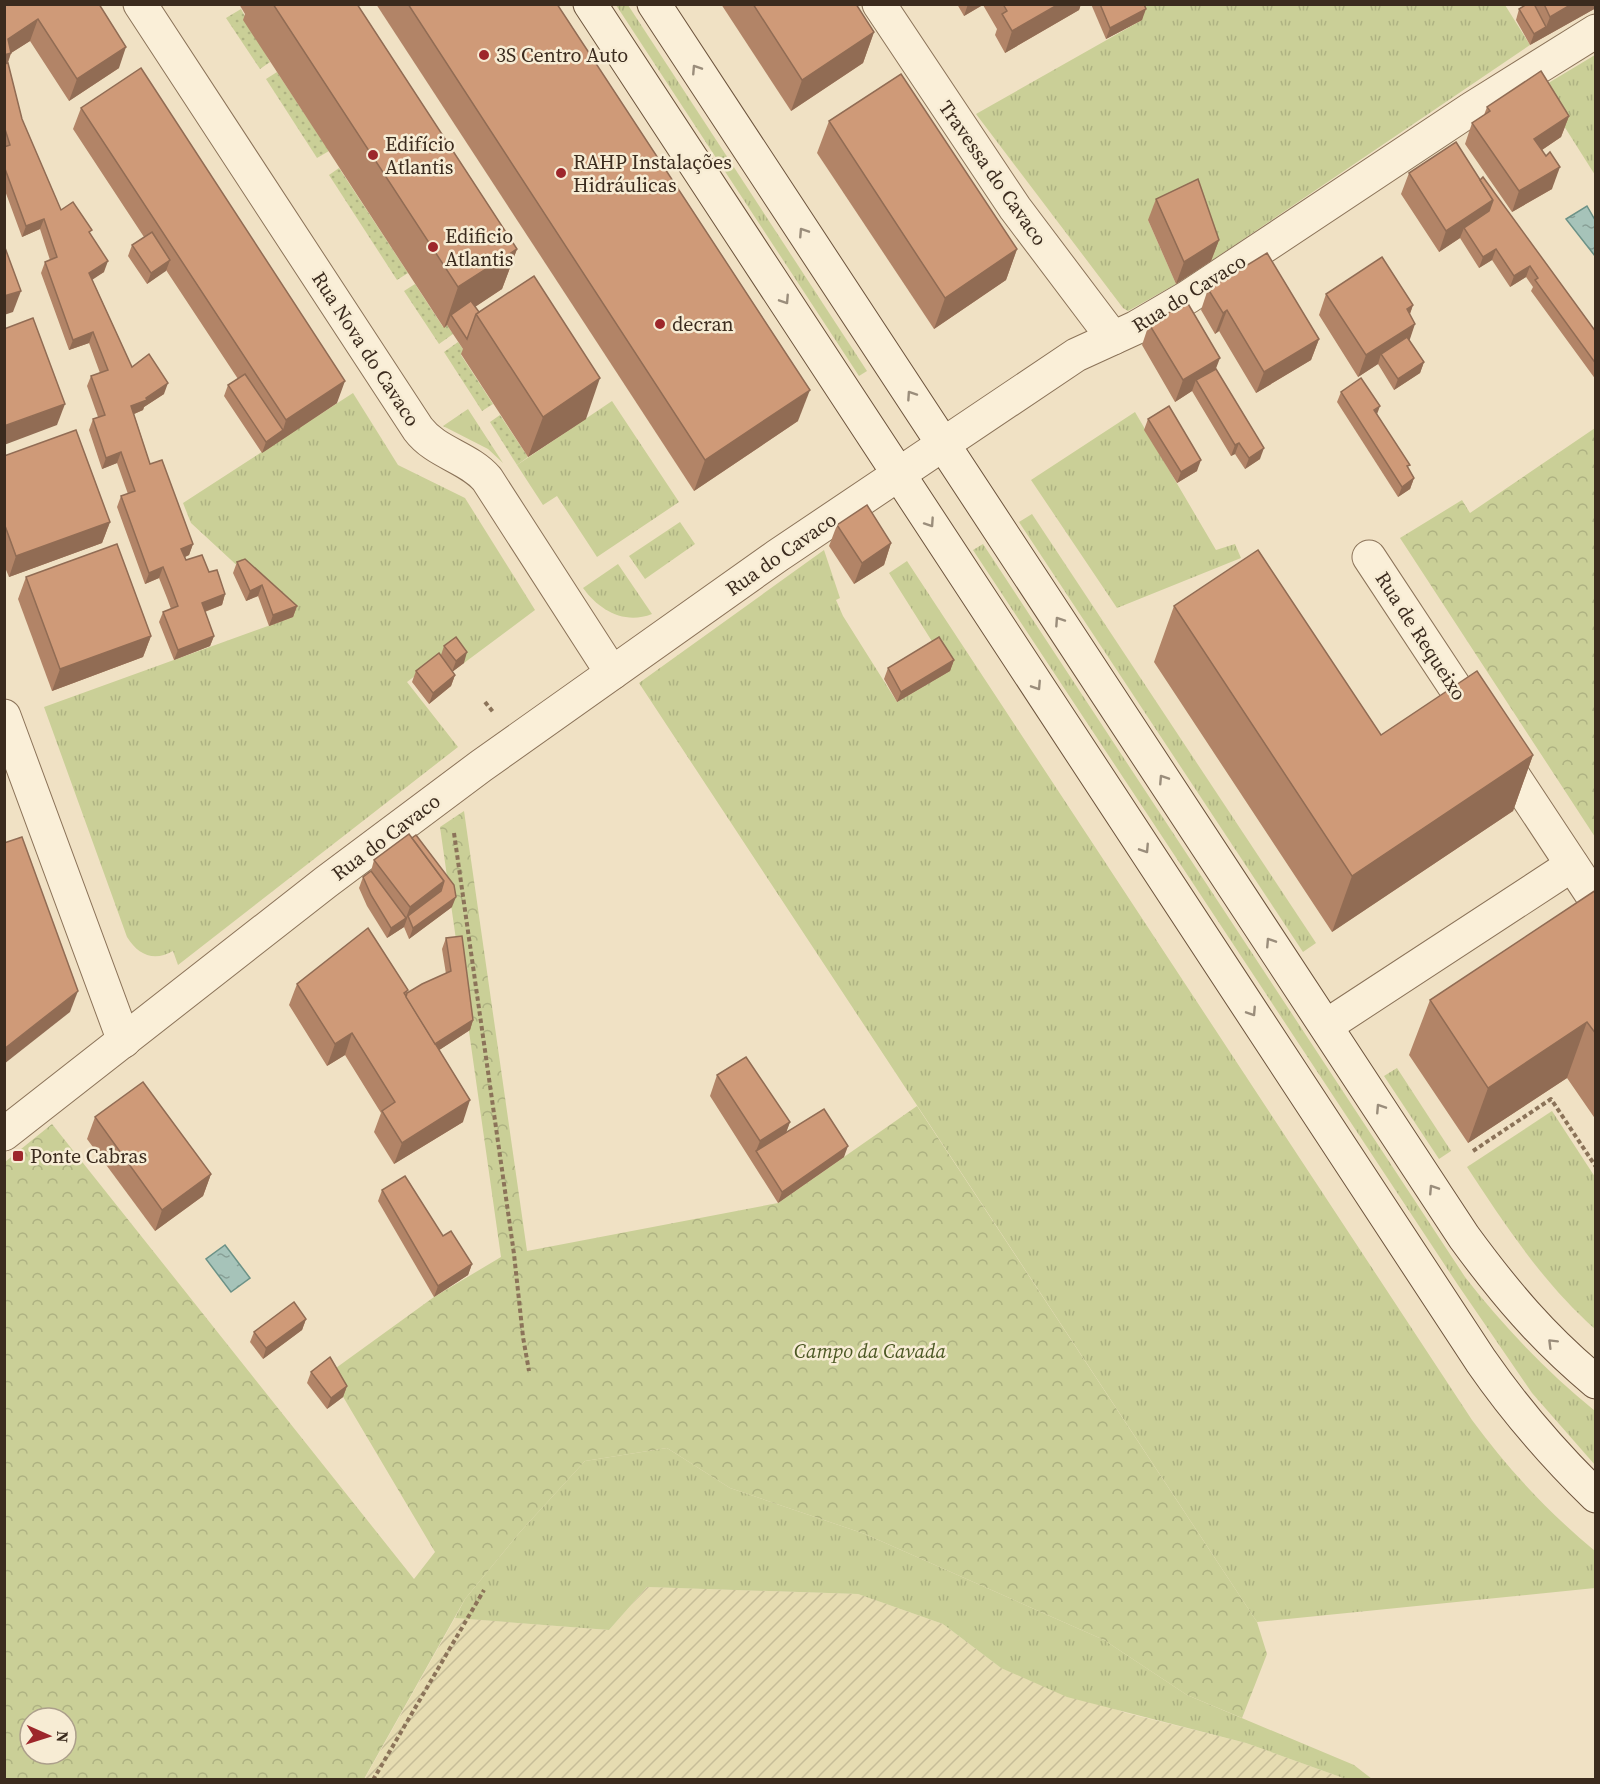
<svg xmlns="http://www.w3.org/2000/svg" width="1600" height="1784" viewBox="0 0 1600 1784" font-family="'Source Serif 4',serif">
<defs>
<pattern id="farmland-furrows" width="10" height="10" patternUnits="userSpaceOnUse" patternTransform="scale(1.5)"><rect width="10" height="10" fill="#e6dcb1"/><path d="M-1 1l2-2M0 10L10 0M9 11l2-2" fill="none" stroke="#c6bd98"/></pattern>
<pattern id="grass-tufts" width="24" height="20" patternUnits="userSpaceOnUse" patternTransform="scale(1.5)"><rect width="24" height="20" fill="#cacf97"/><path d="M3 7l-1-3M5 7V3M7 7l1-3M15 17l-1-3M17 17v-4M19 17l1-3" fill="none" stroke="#aeb282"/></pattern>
<pattern id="forest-crowns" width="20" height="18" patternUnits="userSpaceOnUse" patternTransform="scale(1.5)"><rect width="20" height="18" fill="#cacf97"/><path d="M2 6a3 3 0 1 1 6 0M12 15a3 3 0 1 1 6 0" fill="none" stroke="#aeb282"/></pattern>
<pattern id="garden-dots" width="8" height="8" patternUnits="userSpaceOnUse" patternTransform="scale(1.5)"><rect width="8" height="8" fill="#cacf97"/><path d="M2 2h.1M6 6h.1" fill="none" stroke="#aeb282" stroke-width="1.8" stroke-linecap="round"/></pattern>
<pattern id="water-ripples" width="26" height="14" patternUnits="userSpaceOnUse" patternTransform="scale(1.5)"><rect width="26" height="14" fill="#a6c3b9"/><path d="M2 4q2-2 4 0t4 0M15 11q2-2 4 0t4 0" fill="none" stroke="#889f96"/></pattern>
</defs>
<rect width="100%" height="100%" fill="#f0e1c4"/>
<path fill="url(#farmland-furrows)" d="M647 1587 858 1594 943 1624 1001 1668 1126 1713 1246 1743 1346 1779 364 1780 455 1618 609 1630Z"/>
<g fill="url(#grass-tufts)">
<path d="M616 5H628L867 371 859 376Z"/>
<path d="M1136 5H1505L1530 45 1211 261 1148 220 1176 284 1128 311 1123 308 976 114 1142 20Z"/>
<path d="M1595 55V175L1540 88Z"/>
<path d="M353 393 398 465 465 498 535 610 464 663 440 657 407 682 458 747 178 965 173 951C154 962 138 955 127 937L44 707 293 617 191 523 183 503Z"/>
<path d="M612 401 679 502 597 557 557 496 543 505 517 465Z"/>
<path d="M468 409 503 463 488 449 443 426Z"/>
<path d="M1135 412 1216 550 1235 544 1241 558 1117 608 1031 480Z"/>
<path d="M1032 514 1316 943 1303 952 1019 522Z"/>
<path d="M680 522 695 544 645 579 629 556Z"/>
<path d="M983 544 1465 1277C1504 1327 1546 1371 1595 1411V1465L1532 1393 1458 1285 973 550Z"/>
<path d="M824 550 840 598 836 600 843 616 897 702 950 670 889 573 907 561 1472 1420C1508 1469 1548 1512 1595 1551V1588L1257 1622 639 683Z"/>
<path d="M618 564 652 614C624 625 599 610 583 588Z"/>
<path d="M1397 1068 1451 1151 1439 1159 1384 1076Z"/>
<path d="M1552 1111 1595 1177V1329C1543 1283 1505 1225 1467 1167Z"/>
<path d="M667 1448 730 1488 865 1534 1104 1640 1187 1695 1354 1765 1372 1779H1346L1246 1743 1067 1697 1001 1668 943 1624 858 1594 647 1587 609 1630 455 1618 465 1599 520 1532 585 1461Z"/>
</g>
<g fill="url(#forest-crowns)" fill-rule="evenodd">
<path d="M1595 428V837L1400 538 1462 500 1470 513Z"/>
<path d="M464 811 527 1251 778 1203 917 1106 1257 1622 1267 1654 1242 1718 1187 1695 1104 1640 865 1534 730 1488 667 1448 585 1461 520 1532 465 1599 364 1779 5 1780V1162L52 1124 414 1579 435 1552 329 1373 434 1297 501 1257 440 827ZM30 1718H66V1754H30Z"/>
</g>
<g fill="url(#garden-dots)">
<path d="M241 9 270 62 260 69 226 18Z"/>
<path d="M277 72 329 151 317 158 266 79Z"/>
<path d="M339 168 408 273 397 280 329 175Z"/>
<path d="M415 284 443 327 447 325 453 334 439 344 404 291Z"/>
<path d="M458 342 465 352 461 355 493 404 482 411 444 352Z"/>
<path d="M500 415 528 457 517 465 490 422Z"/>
</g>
<g fill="url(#water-ripples)" stroke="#6c9287" stroke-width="1.5">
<path d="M1587 206 1595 220V256L1566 219Z"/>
<path d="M225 1245 250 1278 231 1292 206 1259Z"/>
</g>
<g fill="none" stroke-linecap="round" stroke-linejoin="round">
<g stroke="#8b7359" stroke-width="35">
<g id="minor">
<path d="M140 4 418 429C436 453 468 457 487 479L612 673"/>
<path d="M879 4 1015 208 1113 338"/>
<path d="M1369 557 1596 901"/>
<path d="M4 716 124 1041"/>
<path d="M1326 1026 1572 865"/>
<path d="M4 1134 326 882 481 766 777 556 1076 355 1135 328 1188 297 1471 109 1596 31"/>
</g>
</g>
<g stroke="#6d543d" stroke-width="35">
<g id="secondary">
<path d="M590 4 1481 1361C1515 1410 1553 1454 1596 1496"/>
<path d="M654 4 1464 1237C1505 1293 1542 1337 1596 1382"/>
</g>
</g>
<g stroke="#8b7359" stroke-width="4" stroke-dasharray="4.5 3" stroke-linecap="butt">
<path d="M485 702 493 712"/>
<path d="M454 833 514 1254 523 1337 529 1371"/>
<path d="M1473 1151 1551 1099 1596 1167"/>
<path d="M373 1780 484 1590"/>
</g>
<use href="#minor" stroke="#faefd8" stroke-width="33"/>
<use href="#secondary" stroke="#faefd8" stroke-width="33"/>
</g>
<g fill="#b28467">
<path d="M4 4H99L119 68 69 101 30 41 11 53 8 63 22 119 61 210 90 234 104 272 92 279 132 367 164 394 144 407 143 410 134 414 150 464 193 544 189 555 185 557 186 560 209 572 225 594 222 605 205 612 214 636 210 646 174 660 159 622 163 612 171 609 167 598 159 578 145 584 117 507 121 496 128 494 117 463 102 469 89 430 93 419 98 417 87 386 91 376 100 373 89 343 69 350 41 273 45 262 50 260 40 229 22 237 4 188Z"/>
<path d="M239 4H357L517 249 502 289 475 307 479 312 586 419 528 457 461 354 463 349 447 325 444 328 243 20 245 14Z"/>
<path d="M376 4H557L798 421 694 491Z"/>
<path d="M721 4H856L874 32 863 63 791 111Z"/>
<path d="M957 4H1081L1079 10 1005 53 995 35 997 29 983 5 964 16Z"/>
<path d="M1091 4H1144L1142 20 1106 39Z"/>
<path d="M1527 4H1596V8L1530 45 1516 20 1519 9Z"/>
<path d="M1487 107 1569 116 1561 137 1542 150 1546 156 1552 189 1512 212 1465 144 1472 123 1484 115Z"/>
<path d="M81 108 337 403 262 453 224 396 228 385 238 379 166 270 147 284 128 256 132 245 144 237 73 129Z"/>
<path d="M829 121 1017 249 1006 280 934 329 817 153Z"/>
<path d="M1409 173 1480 180 1596 332V380L1531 291 1533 287 1526 277 1510 287 1492 260 1479 268 1460 238 1439 252 1401 194Z"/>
<path d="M1156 199 1219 240 1211 261 1176 284 1148 220Z"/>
<path d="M1208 289 1319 339 1311 360 1256 393 1219 331 1215 334 1201 310Z"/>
<path d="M1326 294 1413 305 1410 314 1409 340 1424 362 1420 373 1394 390 1378 364 1358 377 1319 315Z"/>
<path d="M1149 324 1216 369 1260 459 1245 469 1235 454 1231 456 1192 391 1175 402 1142 345Z"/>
<path d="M1341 392 1377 414 1414 478 1410 489 1398 497 1337 402Z"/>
<path d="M1148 419 1197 471 1177 483 1144 430Z"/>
<path d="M4 456 110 522 102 543 9 577 4 565Z"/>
<path d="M837 525 891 543 884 565 854 584 829 546Z"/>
<path d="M237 562 297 606 293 617 269 626 258 596 246 601 233 573Z"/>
<path d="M26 577 151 636 143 657 52 691 18 599Z"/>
<path d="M1174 606 1381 735 1533 755 1513 811 1332 932 1154 662Z"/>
<path d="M444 646 464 663 452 672 455 675 451 686 429 704 412 682 416 671 441 655Z"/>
<path d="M954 660 950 671 897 702 884 679 888 668Z"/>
<path d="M374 860 452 907 409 939 404 927 387 938 367 906 359 888 363 877 371 871Z"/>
<path d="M1596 890V1120L1567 1078 1468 1143 1409 1055 1430 1000Z"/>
<path d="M446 938 473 1020 470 1030 439 1050 463 1122 394 1164 374 1132 381 1113 345 1055 327 1066 289 1005 297 984 408 990 407 993 446 974 442 949Z"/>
<path d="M717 1075 790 1122 786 1132 844 1157 778 1203 710 1096Z"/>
<path d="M95 1117 211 1174 203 1196 155 1231 87 1139Z"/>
<path d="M382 1190 443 1236 472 1264 468 1275 434 1297 378 1201Z"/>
<path d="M306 1319 302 1330 263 1359 250 1342 254 1332Z"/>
<path d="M311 1372 347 1386 343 1397 327 1409 307 1383Z"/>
</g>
<g fill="#916c54">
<path d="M968 4H984L964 16Z"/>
<path d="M1059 4H1081L1079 10 1005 53 1012 31Z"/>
<path d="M1572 4H1596V8L1530 45 1534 34 1546 27 1550 17Z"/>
<path d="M1146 9 1142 20 1106 39 1110 28Z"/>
<path d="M38 19 30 41 11 53 4 72V49L8 39Z"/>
<path d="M874 32 863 63 791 111 802 80Z"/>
<path d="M126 47 119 68 69 101 77 79Z"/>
<path d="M1569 116 1561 137 1527 160 1534 139Z"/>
<path d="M1560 167 1552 189 1512 212 1519 191Z"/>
<path d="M1493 200 1485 222 1464 228 1460 238 1439 252 1446 231Z"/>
<path d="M44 219 40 229 22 237 26 226Z"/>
<path d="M1219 240 1211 261 1176 284 1184 262Z"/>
<path d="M517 249 502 289 455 320 451 315 447 325 444 328 458 287Z"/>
<path d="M1017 249 1006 280 934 329 945 298Z"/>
<path d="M1496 249 1492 260 1479 268 1483 257Z"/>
<path d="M170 260 166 271 147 284 151 273Z"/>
<path d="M108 261 104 272 86 284 89 273Z"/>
<path d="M1530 266 1526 277 1510 287 1514 276Z"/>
<path d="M21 291 13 312 4 315V296Z"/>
<path d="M1413 305 1405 327 1407 309Z"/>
<path d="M1227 310 1219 331 1215 334 1223 313Z"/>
<path d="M1415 324 1408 345 1381 354 1378 364 1358 377 1366 355Z"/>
<path d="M93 332 89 343 69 350 73 340Z"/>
<path d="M1319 339 1311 360 1256 393 1264 372Z"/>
<path d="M1220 358 1212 379 1196 380 1192 391 1175 402 1183 380Z"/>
<path d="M1424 362 1420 373 1394 390 1398 379Z"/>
<path d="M600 378 586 419 528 457 543 417Z"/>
<path d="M345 381 337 403 262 453 266 442 283 430 286 420Z"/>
<path d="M168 383 164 394 144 407 143 410 127 417 131 406 146 398Z"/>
<path d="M810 390 798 421 694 491 705 460Z"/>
<path d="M65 404 57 425 4 445V426Z"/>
<path d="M1380 406 1376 417 1374 410Z"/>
<path d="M1239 443 1235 454 1231 456 1235 445Z"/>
<path d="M1264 448 1260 459 1245 469 1249 458Z"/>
<path d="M121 452 117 463 102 469 106 458Z"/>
<path d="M1201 460 1197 471 1177 483 1181 472Z"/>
<path d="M1414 478 1410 489 1398 497 1402 487Z"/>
<path d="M110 522 102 543 9 577 16 556Z"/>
<path d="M891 543 884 565 854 584 862 563Z"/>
<path d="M193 544 189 555 178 560 181 549Z"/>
<path d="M163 567 159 578 145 584 149 573Z"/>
<path d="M262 585 258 596 246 601 250 591Z"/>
<path d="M225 594 222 605 198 614 202 603Z"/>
<path d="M297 606 293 617 269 626 273 615Z"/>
<path d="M151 636 143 657 52 691 60 669Z"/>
<path d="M214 636 210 646 174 660 178 650Z"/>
<path d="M467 652 464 663 452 672 456 661Z"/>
<path d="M954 660 950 671 897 702 901 692Z"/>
<path d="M455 675 451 686 429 704 433 693Z"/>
<path d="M1533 755 1513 811 1332 932 1352 876Z"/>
<path d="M444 881 437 902 408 916 404 927 387 938 391 928 406 918 410 907Z"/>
<path d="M456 897 452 907 409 939 413 928Z"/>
<path d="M78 991 70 1012 4 1064V1049Z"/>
<path d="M473 1020 470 1030 424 1060 428 1049Z"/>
<path d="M1587 1022 1567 1078 1468 1143 1488 1088Z"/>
<path d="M352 1033 345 1055 327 1066 335 1044Z"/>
<path d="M470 1100 463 1122 394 1164 402 1143Z"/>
<path d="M790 1122 782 1144 756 1151 760 1141Z"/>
<path d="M848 1146 844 1157 778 1203 782 1192Z"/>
<path d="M211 1174 203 1196 155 1231 162 1210Z"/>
<path d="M472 1264 468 1275 434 1297 438 1286Z"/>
<path d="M306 1319 302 1330 263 1359 266 1348Z"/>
<path d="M347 1386 343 1397 327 1409 331 1398Z"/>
</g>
<g fill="#cf9a78" stroke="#916c54" stroke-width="1.5">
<path d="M4 4H99L126 47 77 79 38 19 8 39 11 53 4 55Z"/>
<path d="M273 4H357L517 249 458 287Z"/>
<path d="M408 4H557L810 390 705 460Z"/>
<path d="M753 4H856L874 32 802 80Z"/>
<path d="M1003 4H1059L1012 31 1002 14 1007 11Z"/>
<path d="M1100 4H1144L1146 9 1110 28Z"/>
<path d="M1527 4H1534L1546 27 1534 34 1519 9Z"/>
<path d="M1544 4H1572L1550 17Z"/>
<path d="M8 63 22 119 61 210 73 202 92 230 89 232 108 261 89 273 132 367 149 354 168 383 146 398 147 400 131 406 150 464 162 460 193 544 181 549 186 560 202 555 209 572 217 570 225 594 202 603 214 636 178 650 163 612 178 606 171 587 163 567 149 573 121 496 135 491 121 452 106 458 93 419 105 415 91 376 108 370 93 332 73 340 45 262 57 257 44 219 26 226 4 166V147L10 145 4 126V64Z"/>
<path d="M141 68 345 381 286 420 81 108Z"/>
<path d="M1541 71 1569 116 1534 139 1546 156 1550 152 1560 167 1519 191 1472 123 1490 111 1487 107Z"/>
<path d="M901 74 1017 249 945 298 829 121Z"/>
<path d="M1456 142 1493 200 1446 231 1409 173Z"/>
<path d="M1483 177 1596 332V364L1535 280 1538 278 1530 266 1514 276 1496 249 1483 257 1464 228 1489 211 1493 200 1480 180Z"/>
<path d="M1198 179 1219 240 1184 262 1156 199Z"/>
<path d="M152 232 170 260 151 273 132 245Z"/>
<path d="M4 245 21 291 4 296Z"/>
<path d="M1267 253 1319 339 1264 372 1227 310 1223 313 1208 289Z"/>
<path d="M1382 257 1413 305 1407 309 1415 324 1366 355 1326 294Z"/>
<path d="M534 276 600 378 543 417 476 314Z"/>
<path d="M471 301 479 312 476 314 467 339 451 315Z"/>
<path d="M1187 302 1220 358 1183 380 1149 324Z"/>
<path d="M33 318 65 404 4 426V329Z"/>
<path d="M1407 337 1424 362 1398 379 1381 354Z"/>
<path d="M1216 369 1264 448 1249 458 1239 443 1235 445 1196 380Z"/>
<path d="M245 374 283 430 266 442 228 385Z"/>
<path d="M1361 378 1380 406 1374 410 1410 465 1407 466 1414 478 1402 487 1341 392Z"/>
<path d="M1169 406 1201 460 1181 472 1148 419Z"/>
<path d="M76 430 110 522 16 556 4 523V456Z"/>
<path d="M867 505 891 543 862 563 837 525Z"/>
<path d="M117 544 151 636 60 669 26 577Z"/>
<path d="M1258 550 1381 735 1477 671 1533 755 1352 876 1174 606Z"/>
<path d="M245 559 297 606 273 615 262 585 250 591 237 562Z"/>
<path d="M456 637 467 652 456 661 444 646Z"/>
<path d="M939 637 954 660 901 692 888 668Z"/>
<path d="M439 653 455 675 433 693 416 671Z"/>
<path d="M409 834 444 881 410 907 374 860Z"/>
<path d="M416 835 454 885 456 897 413 928 408 916 441 891 444 881 412 838Z"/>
<path d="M22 837 78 991 4 1049V843Z"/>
<path d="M371 871 406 918 391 928 371 895 363 877Z"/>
<path d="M1596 890V1034L1587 1022 1488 1088 1430 1000Z"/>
<path d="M368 928 408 990 404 993 470 1100 402 1143 382 1111 395 1102 352 1033 335 1044 297 984Z"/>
<path d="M462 936 473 1020 435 1044 406 997 407 993 422 984 451 971 446 938Z"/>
<path d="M746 1057 790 1122 760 1141 717 1075Z"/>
<path d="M143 1082 211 1174 162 1210 95 1117Z"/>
<path d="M824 1109 848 1146 782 1192 756 1151Z"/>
<path d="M405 1176 443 1236 451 1231 472 1264 438 1286 382 1190Z"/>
<path d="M294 1302 306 1319 266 1348 254 1332Z"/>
<path d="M330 1357 347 1386 331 1398 311 1372Z"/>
</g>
<defs><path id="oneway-chevron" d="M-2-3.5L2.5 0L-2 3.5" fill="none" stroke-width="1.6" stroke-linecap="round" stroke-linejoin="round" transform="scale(1.5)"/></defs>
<g stroke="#9a8d7b">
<use href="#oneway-chevron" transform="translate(696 69) rotate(-123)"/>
<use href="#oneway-chevron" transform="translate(803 232) rotate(-123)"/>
<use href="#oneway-chevron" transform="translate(785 300) rotate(57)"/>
<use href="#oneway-chevron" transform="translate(911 395) rotate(-124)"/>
<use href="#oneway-chevron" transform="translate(930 523) rotate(56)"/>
<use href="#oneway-chevron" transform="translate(1059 621) rotate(-124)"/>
<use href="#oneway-chevron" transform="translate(1037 686) rotate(57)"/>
<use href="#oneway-chevron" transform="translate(1163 779) rotate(-123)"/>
<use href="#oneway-chevron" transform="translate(1145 849) rotate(57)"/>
<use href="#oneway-chevron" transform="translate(1270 942) rotate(-123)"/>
<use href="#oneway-chevron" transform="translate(1252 1012) rotate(57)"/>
<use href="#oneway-chevron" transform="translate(1380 1108) rotate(-123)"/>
<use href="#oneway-chevron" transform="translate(1433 1189) rotate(-123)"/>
<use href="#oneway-chevron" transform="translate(1552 1343) rotate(-135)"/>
</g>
<g fill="#9d272b" stroke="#f7ecd4" stroke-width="2">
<circle cx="484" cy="55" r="6"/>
<circle cx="373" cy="155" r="6"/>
<circle cx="561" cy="173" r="6"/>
<circle cx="433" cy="247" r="6"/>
<circle cx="660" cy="324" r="6"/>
<rect x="12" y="1150" width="12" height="12" rx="3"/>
</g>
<g text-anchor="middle" stroke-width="5" stroke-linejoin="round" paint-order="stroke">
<g font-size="20" fill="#3b2b1e" stroke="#f7ecd4" text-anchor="start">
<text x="496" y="62">3S Centro Auto</text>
<text x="385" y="151">Edifício<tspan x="385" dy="23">Atlantis</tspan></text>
<text x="573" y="169">RAHP Instalações<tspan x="573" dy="23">Hidráulicas</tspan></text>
<text x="445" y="243">Edificio<tspan x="445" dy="23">Atlantis</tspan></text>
<text x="672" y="331">decran</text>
<text x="30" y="1163">Ponte Cabras</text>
</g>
<g font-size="20" fill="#3b2b1e" stroke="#f7ecd4">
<text transform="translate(993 173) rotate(55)" y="7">Travessa do Cavaco</text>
<text transform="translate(1189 293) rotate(-32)" y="7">Rua do Cavaco</text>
<text transform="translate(366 349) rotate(57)" y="7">Rua Nova do Cavaco</text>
<text transform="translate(781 554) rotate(-35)" y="7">Rua do Cavaco</text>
<text transform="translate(1421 636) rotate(57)" y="7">Rua de Requeixo</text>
<text transform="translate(386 837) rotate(-37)" y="7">Rua do Cavaco</text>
</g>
<g font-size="20" font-style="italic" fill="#4c5824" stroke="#f7ecd4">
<text x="870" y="1358">Campo da Cavada</text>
</g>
</g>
<rect width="1600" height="1784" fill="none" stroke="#3b2b1e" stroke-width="12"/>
<g transform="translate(48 1736) rotate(93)"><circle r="28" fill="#f7ecd4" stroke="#ac9f8b" stroke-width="1.5"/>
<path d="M0-4.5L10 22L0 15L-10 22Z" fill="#9d272b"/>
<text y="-9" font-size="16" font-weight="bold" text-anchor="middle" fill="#3b2b1e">N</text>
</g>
</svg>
